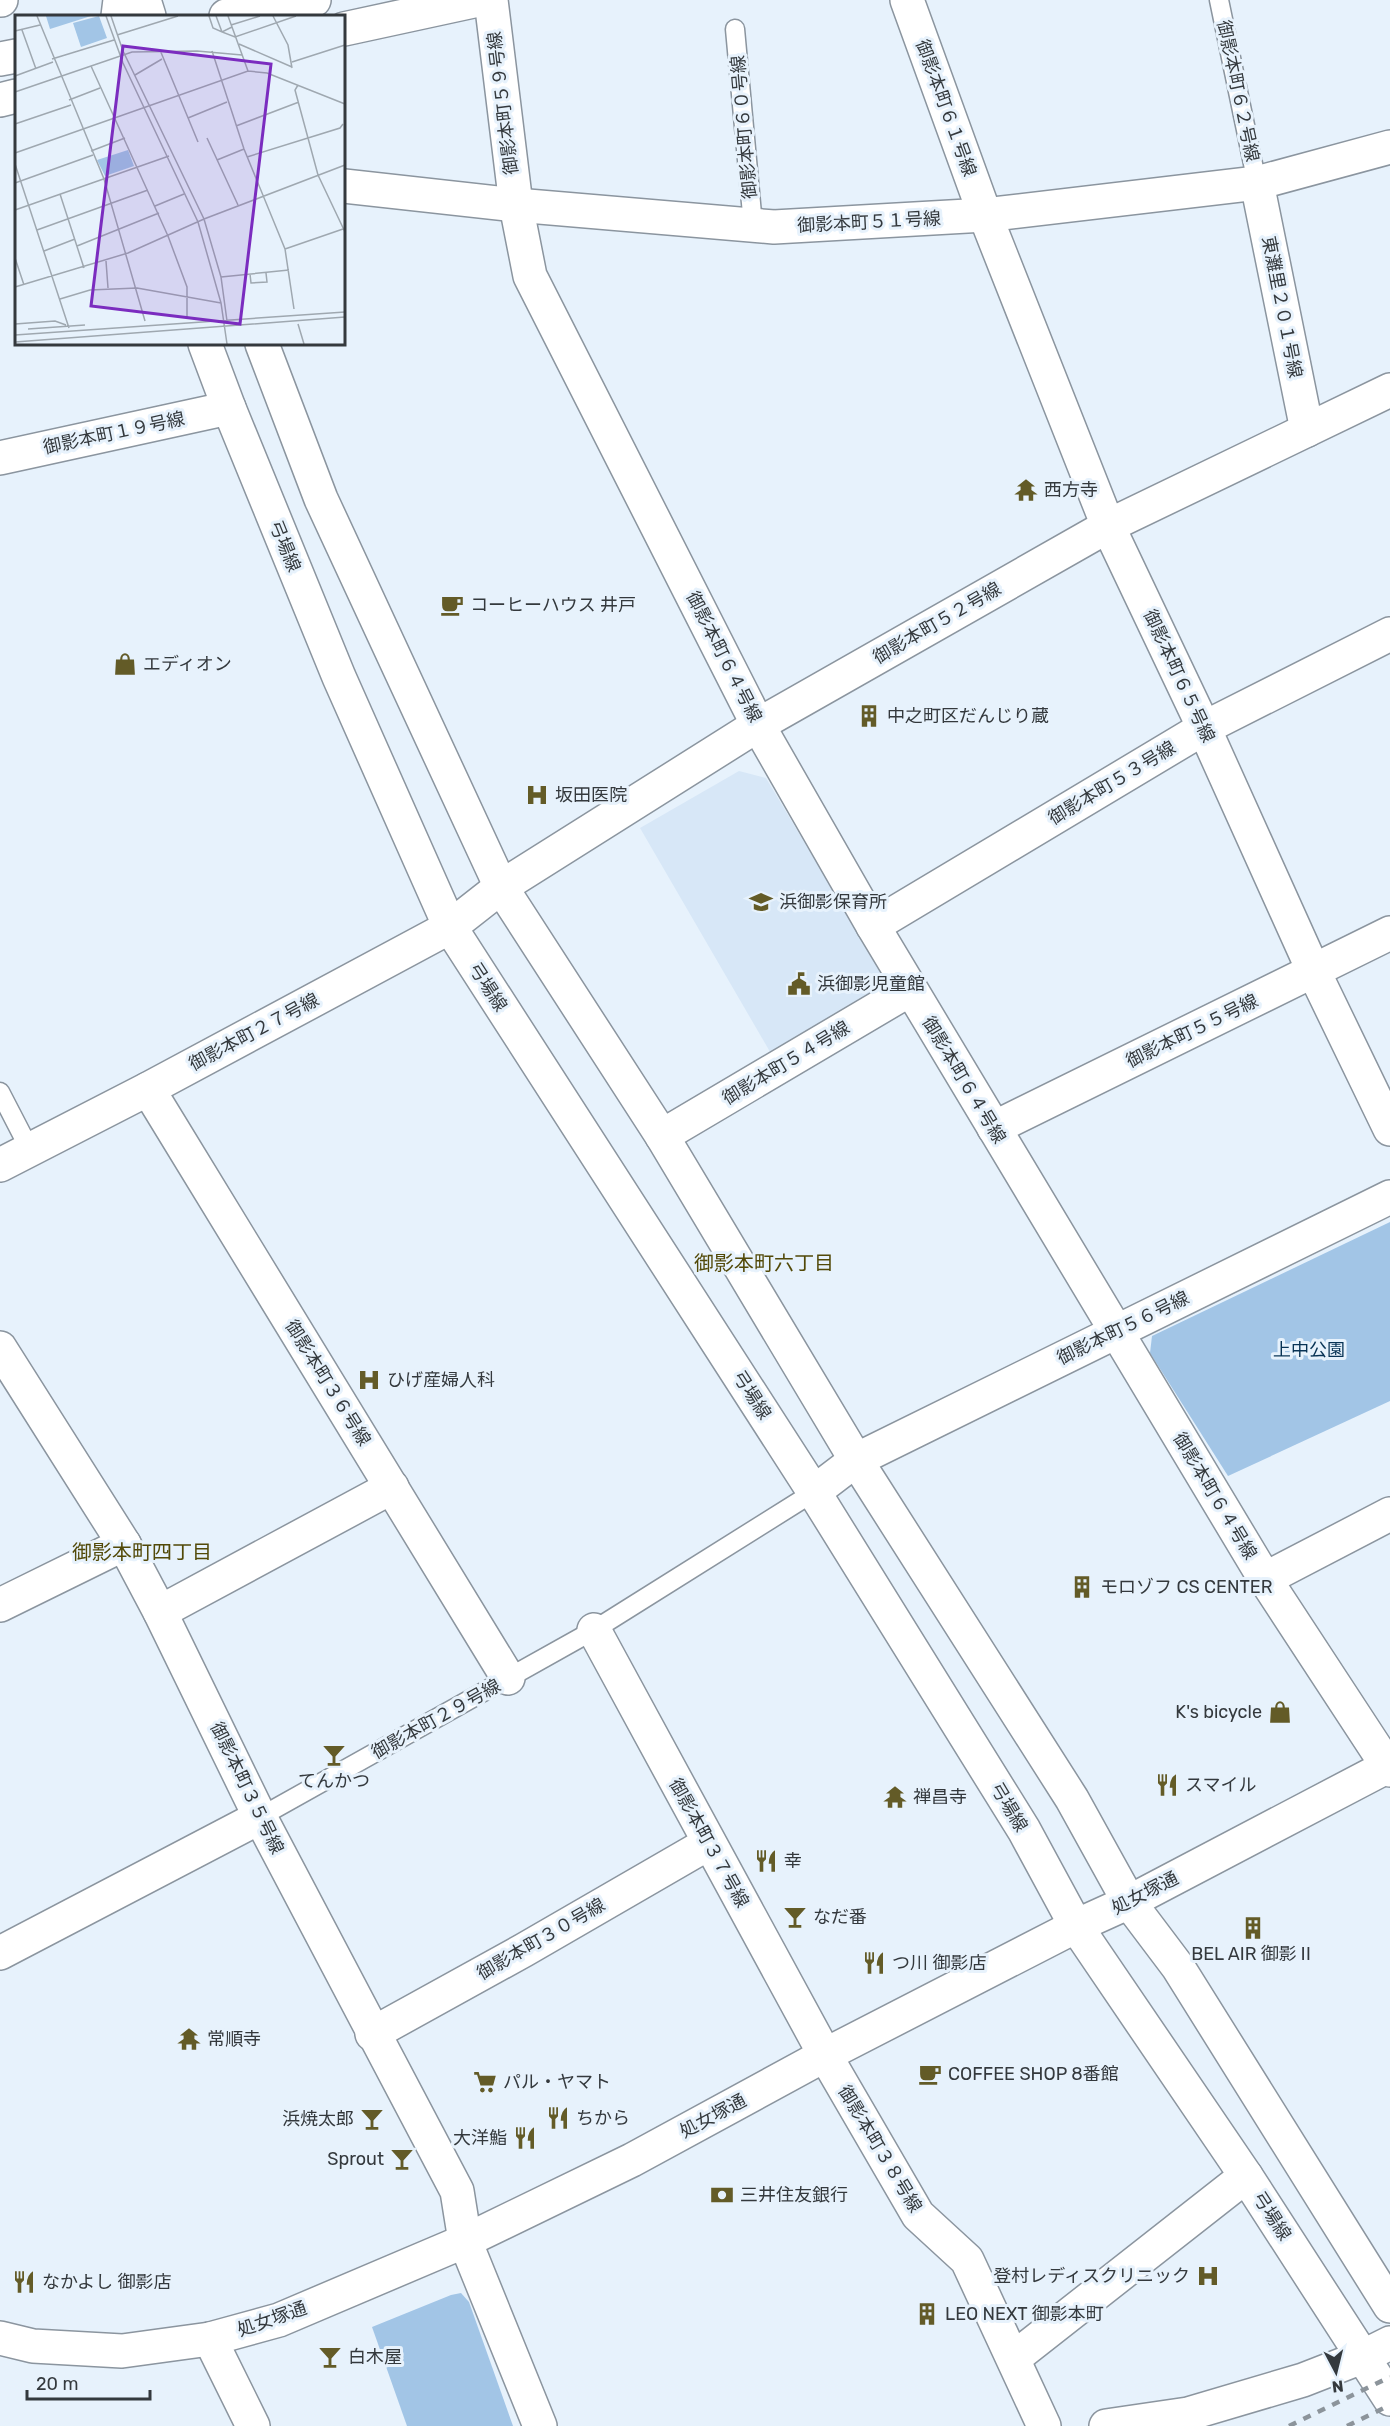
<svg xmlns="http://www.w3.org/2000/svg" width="1390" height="2426" viewBox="0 0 1390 2426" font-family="Rubik,'Noto Sans JP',sans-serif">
<rect width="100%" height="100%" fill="#e7f2fc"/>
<path fill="#d7e7f7" d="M739 771 766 778 884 976 878 996 773 1057 640 828Z"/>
<g fill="#a2c5e6">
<path d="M1390 1222V1401L1228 1476 1150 1353 1152 1336Z"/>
<path d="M461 2293 469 2302 513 2426H407L372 2327 451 2295Z"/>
</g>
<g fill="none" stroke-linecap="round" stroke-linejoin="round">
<g stroke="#8b959f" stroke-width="21">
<g id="lane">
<path d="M1219 0 1257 183"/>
<path d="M735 29 753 225"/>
<path d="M0 1092 30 1150"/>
<path d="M260 1817 594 1630 814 1492"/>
</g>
</g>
<g stroke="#8b959f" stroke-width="36">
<g id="street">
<path d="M491 0 516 205 530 276 758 725 873 926 1265 1579 1390 1770"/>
<path d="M907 0 985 215 1108 526 1204 728 1314 972 1390 1129"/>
<path d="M1257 183 1307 430"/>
<path d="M344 186 516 205 774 227 985 215 1257 183 1390 147"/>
<path d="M0 458 229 408"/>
<path d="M873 926 1204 728 1390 634"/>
<path d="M148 1089 508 1678"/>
<path d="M994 1128 1390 933"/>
<path d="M662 1136 909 990"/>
<path d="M0 1165 148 1089 450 927 501 887 758 725 1108 526 1390 390"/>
<path d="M0 1348 124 1544 160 1612 260 1817 457 2191 465 2241 540 2426"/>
<path d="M814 1492 856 1460 1390 1197"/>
<path d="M1265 1579 1390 1514"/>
<path d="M0 1605 124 1544"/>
<path d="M160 1612 392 1487"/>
<path d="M594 1630 825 2055 918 2215 967 2260 1044 2426"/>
<path d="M0 1953 260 1817"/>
<path d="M372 2034 524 1950 709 1843"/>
<path d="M210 2339 253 2426"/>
<path d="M1014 2358 1246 2176"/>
<path d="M1106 2426 1188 2414 1303 2380 1362 2357 1390 2343"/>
</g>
</g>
<g stroke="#8b959f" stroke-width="36">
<g id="secondary">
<path d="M144 0 149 16"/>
<path d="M118 16 120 0"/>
<path d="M205 344 229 408 339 677 450 927 814 1492 1024 1830 1076 1926 1246 2176 1390 2399"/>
<path d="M262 344 321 499 501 887 662 1136 856 1460 1072 1799 1129 1902 1178 1967 1390 2306"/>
<path d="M0 2338 33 2346 122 2351 210 2339 279 2320 465 2241 632 2160 825 2055 1076 1926 1129 1902 1390 1765"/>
</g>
</g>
<g stroke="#8b959f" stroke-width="36">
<g id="highway">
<path d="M0 0H1"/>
<path d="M226 16 314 0"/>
<path d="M344 29 478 0"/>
<path d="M0 59 16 56"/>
<path d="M0 100 16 96"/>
</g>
</g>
<use href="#lane" stroke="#fff" stroke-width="18"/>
<use href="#street" stroke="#fff" stroke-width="33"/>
<use href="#secondary" stroke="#fff" stroke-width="33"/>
<use href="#highway" stroke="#fff" stroke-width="33"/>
<g stroke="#8c949b" stroke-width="4.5" stroke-dasharray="8 8" stroke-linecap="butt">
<path d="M1289 2426 1390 2377"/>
<path d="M1347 2426 1390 2405"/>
</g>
</g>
<defs>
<g id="temple-bare" transform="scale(1.8)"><path d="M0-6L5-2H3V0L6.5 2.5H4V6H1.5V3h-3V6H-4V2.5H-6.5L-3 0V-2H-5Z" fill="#635b27" stroke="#e7f2fc" stroke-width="2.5" paint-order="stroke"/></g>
<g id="cafe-bare" transform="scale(1.8)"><path d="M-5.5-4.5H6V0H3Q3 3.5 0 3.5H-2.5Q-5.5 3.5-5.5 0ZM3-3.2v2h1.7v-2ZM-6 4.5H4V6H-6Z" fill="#635b27" stroke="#e7f2fc" stroke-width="2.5" paint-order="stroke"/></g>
<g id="shop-bare" transform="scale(1.8)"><path d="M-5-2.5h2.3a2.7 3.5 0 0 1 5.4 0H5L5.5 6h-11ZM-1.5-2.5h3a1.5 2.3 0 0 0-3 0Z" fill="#635b27" stroke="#e7f2fc" stroke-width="2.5" paint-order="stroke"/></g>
<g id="building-bare" transform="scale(1.8)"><path d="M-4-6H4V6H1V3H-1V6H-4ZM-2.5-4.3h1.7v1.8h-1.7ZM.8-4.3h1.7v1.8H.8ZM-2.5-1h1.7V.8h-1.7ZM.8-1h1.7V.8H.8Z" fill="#635b27" stroke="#e7f2fc" stroke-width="2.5" paint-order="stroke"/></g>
<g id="hospital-bare" transform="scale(1.8)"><path d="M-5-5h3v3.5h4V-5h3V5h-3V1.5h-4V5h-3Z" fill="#635b27" stroke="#e7f2fc" stroke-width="2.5" paint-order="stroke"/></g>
<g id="school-bare" transform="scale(1.8)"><path d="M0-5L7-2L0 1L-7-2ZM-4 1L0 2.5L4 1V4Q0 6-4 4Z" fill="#635b27" stroke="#e7f2fc" stroke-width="2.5" paint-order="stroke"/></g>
<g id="civic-bare" transform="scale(1.8)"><path d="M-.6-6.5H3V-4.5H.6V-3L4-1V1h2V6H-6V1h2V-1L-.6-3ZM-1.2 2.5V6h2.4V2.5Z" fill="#635b27" stroke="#e7f2fc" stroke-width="2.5" paint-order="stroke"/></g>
<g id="bar-bare" transform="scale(1.8)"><path d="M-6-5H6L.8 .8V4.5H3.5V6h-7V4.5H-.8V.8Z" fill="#635b27" stroke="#e7f2fc" stroke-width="2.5" paint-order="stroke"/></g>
<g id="restaurant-bare" transform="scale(1.8)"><path d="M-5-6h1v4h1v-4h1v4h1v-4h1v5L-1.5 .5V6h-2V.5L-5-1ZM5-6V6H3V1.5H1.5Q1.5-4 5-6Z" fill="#635b27" stroke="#e7f2fc" stroke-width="2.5" paint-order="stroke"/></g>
<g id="supermarket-bare" transform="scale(1.8)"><path d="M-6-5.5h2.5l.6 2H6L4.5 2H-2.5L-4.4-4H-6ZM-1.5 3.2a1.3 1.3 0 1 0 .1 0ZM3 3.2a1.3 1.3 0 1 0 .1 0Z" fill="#635b27" stroke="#e7f2fc" stroke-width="2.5" paint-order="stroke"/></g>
<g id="bank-bare" transform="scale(1.8)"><path d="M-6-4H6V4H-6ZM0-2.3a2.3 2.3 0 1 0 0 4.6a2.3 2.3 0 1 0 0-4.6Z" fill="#635b27" stroke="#e7f2fc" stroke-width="2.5" paint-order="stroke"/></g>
</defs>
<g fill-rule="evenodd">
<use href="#temple-bare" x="1026" y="490"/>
<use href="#cafe-bare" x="452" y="605"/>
<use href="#shop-bare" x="125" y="664"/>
<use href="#building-bare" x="869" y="716"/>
<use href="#hospital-bare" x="537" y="795"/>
<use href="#school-bare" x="761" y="902"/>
<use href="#civic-bare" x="799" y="984"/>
<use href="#hospital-bare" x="369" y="1380"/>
<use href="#building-bare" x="1082" y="1587"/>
<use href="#shop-bare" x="1280" y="1712"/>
<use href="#bar-bare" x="334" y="1755"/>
<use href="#restaurant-bare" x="1167" y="1785"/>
<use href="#temple-bare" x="895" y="1797"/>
<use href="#restaurant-bare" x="766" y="1861"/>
<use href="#bar-bare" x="795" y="1917"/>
<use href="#building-bare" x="1253" y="1928"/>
<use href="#restaurant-bare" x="874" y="1963"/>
<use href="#temple-bare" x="189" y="2039"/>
<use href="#cafe-bare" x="930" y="2074"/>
<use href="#supermarket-bare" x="485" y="2082"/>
<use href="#restaurant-bare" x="558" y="2118"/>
<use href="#bar-bare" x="372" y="2119"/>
<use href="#restaurant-bare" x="525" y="2138"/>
<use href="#bar-bare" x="402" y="2159"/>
<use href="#bank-bare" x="722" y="2195"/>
<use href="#hospital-bare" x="1208" y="2276"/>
<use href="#restaurant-bare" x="24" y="2282"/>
<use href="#building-bare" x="927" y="2314"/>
<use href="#bar-bare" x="330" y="2357"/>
</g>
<g text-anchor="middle" stroke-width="6" stroke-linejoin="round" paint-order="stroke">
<g font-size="18" fill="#34393d" stroke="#e7f2fc">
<text transform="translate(1238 91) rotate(78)" y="6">御影本町６２号線</text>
<text transform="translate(503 103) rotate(-97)" y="6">御影本町５９号線</text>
<text transform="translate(946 108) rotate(70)" y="6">御影本町６１号線</text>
<text transform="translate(744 127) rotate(-95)" y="6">御影本町６０号線</text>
<text transform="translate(869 222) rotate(-3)" y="6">御影本町５１号線</text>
<text transform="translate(1282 307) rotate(79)" y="6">東灘里２０１号線</text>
<text transform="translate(114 433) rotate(-12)" y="6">御影本町１９号線</text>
<text transform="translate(285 546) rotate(68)" y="6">弓場線</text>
<text transform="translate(937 623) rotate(-30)" y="6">御影本町５２号線</text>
<text transform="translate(724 657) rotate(63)" y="6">御影本町６４号線</text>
<text transform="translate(1179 676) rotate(65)" y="6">御影本町６５号線</text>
<text transform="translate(1112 783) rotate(-31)" y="6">御影本町５３号線</text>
<text transform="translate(488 987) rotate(57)" y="6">弓場線</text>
<text transform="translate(1192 1031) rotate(-26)" y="6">御影本町５５号線</text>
<text transform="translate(254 1032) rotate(-28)" y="6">御影本町２７号線</text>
<text transform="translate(786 1063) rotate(-31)" y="6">御影本町５４号線</text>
<text transform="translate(964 1080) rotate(59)" y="6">御影本町６４号線</text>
<text transform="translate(1123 1328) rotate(-26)" y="6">御影本町５６号線</text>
<text transform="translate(328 1383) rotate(58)" y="6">御影本町３６号線</text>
<text transform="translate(752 1395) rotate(57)" y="6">弓場線</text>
<text transform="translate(1215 1496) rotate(59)" y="6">御影本町６４号線</text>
<text transform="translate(436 1719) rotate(-29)" y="6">御影本町２９号線</text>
<text transform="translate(247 1788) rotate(64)" y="6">御影本町３５号線</text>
<text transform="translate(1009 1807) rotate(59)" y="6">弓場線</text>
<text transform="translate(709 1843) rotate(61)" y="6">御影本町３７号線</text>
<text transform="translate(1145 1893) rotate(-27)" y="6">処女塚通</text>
<text transform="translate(541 1939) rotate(-30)" y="6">御影本町３０号線</text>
<text transform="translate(713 2116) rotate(-28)" y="6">処女塚通</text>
<text transform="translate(880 2149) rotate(59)" y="6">御影本町３８号線</text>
<text transform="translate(1272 2216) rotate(57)" y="6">弓場線</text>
<text transform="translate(272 2319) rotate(-19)" y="6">処女塚通</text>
</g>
<g font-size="18" fill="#34393d" stroke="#e7f2fc" text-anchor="start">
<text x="1044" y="496">西方寺</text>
<text x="470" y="611">コーヒーハウス 井戸</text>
<text x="143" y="670">エディオン</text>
<text x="887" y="722">中之町区だんじり蔵</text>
<text x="555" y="801">坂田医院</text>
<text x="779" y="908">浜御影保育所</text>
<text x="817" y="990">浜御影児童館</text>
<text x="387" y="1386">ひげ産婦人科</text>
<text x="1100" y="1593">モロゾフ CS CENTER</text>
<text x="1262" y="1718" text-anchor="end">K's bicycle</text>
<text x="334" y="1787" text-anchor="middle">てんかつ</text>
<text x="1185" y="1791">スマイル</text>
<text x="913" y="1803">禅昌寺</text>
<text x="784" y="1867">幸</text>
<text x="813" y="1923">なだ番</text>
<text x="1253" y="1960" text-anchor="middle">BEL AIR 御影Ⅱ</text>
<text x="892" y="1969">つ川 御影店</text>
<text x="207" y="2045">常順寺</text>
<text x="948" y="2080">COFFEE SHOP 8番館</text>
<text x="503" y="2088">パル・ヤマト</text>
<text x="576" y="2124">ちから</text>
<text x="354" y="2125" text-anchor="end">浜焼太郎</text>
<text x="507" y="2144" text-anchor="end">大洋鮨</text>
<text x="384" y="2165" text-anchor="end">Sprout</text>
<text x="740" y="2201">三井住友銀行</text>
<text x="1190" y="2282" text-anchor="end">登村レディスクリニック</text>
<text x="42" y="2288">なかよし 御影店</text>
<text x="945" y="2320">LEO NEXT 御影本町</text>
<text x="348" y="2363">白木屋</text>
</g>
<g font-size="18" fill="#083355" stroke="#e7f2fc">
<text x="1309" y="1356">上中公園</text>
</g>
<g font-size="20" fill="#524908" stroke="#e7f2fc">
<text x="764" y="1270">御影本町六丁目</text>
<text x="142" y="1559">御影本町四丁目</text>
</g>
</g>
<g transform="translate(15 15)">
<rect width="330" height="330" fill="#e7f2fc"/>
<path d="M31 1H76L35 14ZM84 1 92 23 66 32 58 8ZM113 135 119 151 90 161 82 145Z" fill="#a2c5e6"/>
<path fill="none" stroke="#9fa8b0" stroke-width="1.5" d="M22 1 89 164 130 306M91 1 108 48 183 207 206 288 212 329M96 1 108 36 189 204 206 262 212 306M194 1 198 13 207 17 217 12M201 1 207 17 220 22 281 1M213 1 233 56M258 1 273 30 277 53M216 10 245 1M7 15 21 54M0 16 25 10M102 20 163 1M224 29 277 52M145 35 183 127M197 36 229 134 270 234 279 294M37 44 99 25M277 47 330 30M76 51 153 221 172 272V303M120 60 147 44M0 61 38 47M283 70 280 75 303 160 330 217M0 77 117 37 182 36 227 40M54 85 85 73M173 103 212 87M0 109 56 90M221 111 284 87M192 123 223 190M76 136 110 123M0 138 233 56 252 58 330 89M232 142 325 113 328 109M202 145 229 134M0 149 54 313M0 168 78 140M45 179 69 253M140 191 169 179M0 195 154 141M22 215 133 175M62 231 144 198M270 234 328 214M29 236 60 224M0 243 9 270M91 246 93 273M235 259 236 268 252 267 251 258M206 262 274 255M0 272 113 238 189 204 330 150M45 284 75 275 122 273 206 288M0 309 40 306 51 310M283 309 289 329M13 314 70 310M0 320 330 297M0 327 330 302"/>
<path fill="#7b2cbf" fill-opacity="0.15" stroke="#7b2cbf" stroke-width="3" d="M108 31 256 49 225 309 76 291Z"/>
<rect width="330" height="330" fill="none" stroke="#34393d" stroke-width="3"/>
</g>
<g transform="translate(1336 2372) rotate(173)" stroke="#e7f2fc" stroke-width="4.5" paint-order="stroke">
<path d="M0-4.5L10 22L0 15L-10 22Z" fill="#34393d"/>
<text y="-9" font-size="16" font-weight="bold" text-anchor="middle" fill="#34393d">N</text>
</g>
<path d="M27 2390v9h123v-9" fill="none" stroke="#34393d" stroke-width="3"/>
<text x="36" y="2390" font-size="18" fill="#34393d" stroke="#e7f2fc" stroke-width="4.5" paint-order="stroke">20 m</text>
</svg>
